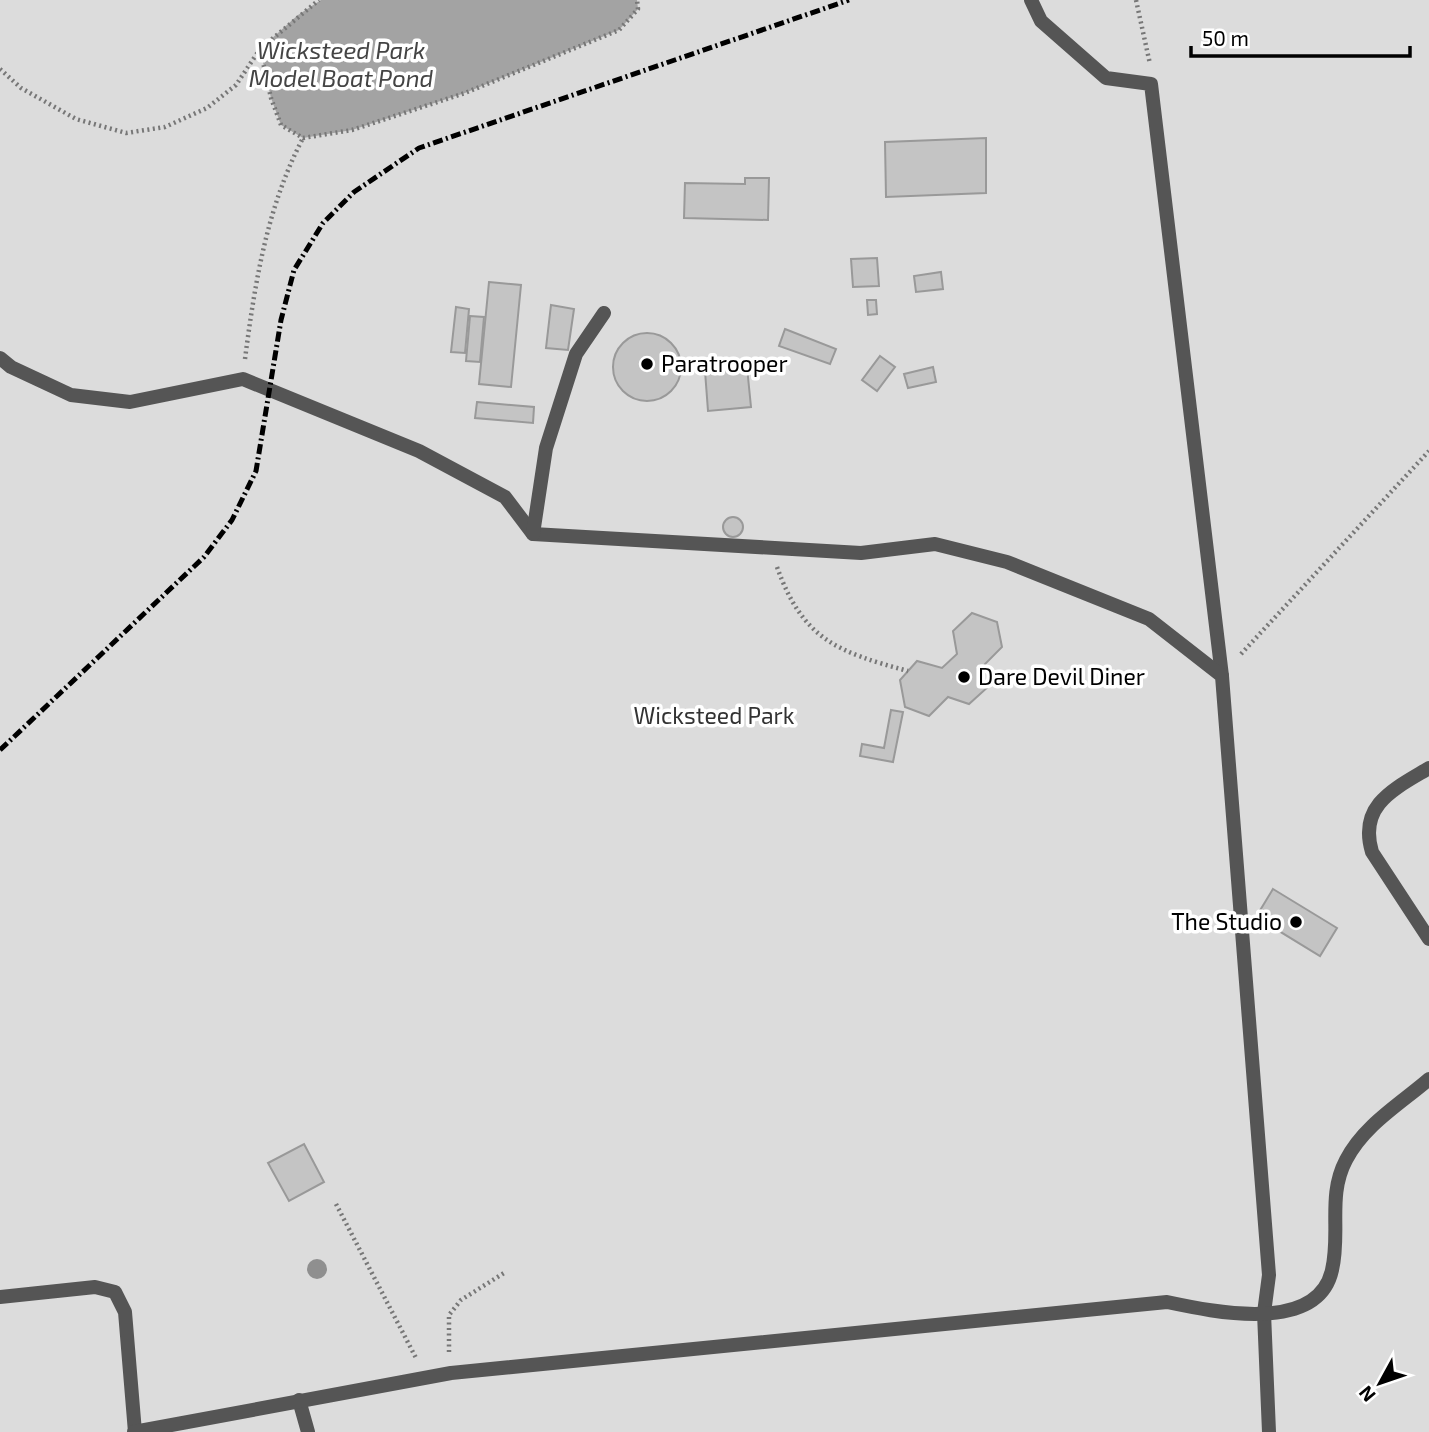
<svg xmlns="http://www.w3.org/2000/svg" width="1429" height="1432" viewBox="0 0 1429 1432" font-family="'Exo 2',sans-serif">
<rect width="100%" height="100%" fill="#fff"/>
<rect fill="#dcdcdc" x="0" y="0" width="1429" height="1432"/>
<path fill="#a3a3a3" d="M321 0H637L638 9 619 30 465 93 352 130 303 138 281 125 271 98 260 49 298 15Z"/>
<g fill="#c4c4c4" stroke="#999" stroke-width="2">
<path d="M986 138V193L886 197 885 142Z"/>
<path d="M745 178H769L768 220 684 218 685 183 745 184Z"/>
<path d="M877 258 879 286 853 287 851 259Z"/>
<path d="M941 272 943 289 916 292 914 276Z"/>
<path d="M489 282 521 285 511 387 479 384Z"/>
<path d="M867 300H876L877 314 868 315Z"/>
<path d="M551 305 574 309 568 350 546 348Z"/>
<path d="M456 307 469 309 465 353 451 352Z"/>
<path d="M470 316 484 317 480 362 466 361Z"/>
<path d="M785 329 836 349 830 364 779 346Z"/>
<circle cx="647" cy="367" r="34"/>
<path d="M880 356 895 367 877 391 862 380Z"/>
<path d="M747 367 751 407 708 411 705 371Z"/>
<path d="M933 367 936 382 908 388 904 374Z"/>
<path d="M477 402 534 407 533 423 475 418Z"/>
<circle cx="733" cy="527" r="10"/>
<path d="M972 613 997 622 1002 647 985 664 989 686 969 704 948 697 929 716 905 707 900 680 917 661 942 668 957 654 953 631Z"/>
<path d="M891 710 903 712 893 762 860 756 862 744 884 748Z"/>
<path d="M1273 889 1337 928 1320 956 1256 917Z"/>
<path d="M304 1144 324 1182 289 1201 268 1163Z"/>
</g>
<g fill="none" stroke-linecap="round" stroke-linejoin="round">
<g stroke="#777" stroke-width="4.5" stroke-dasharray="2 3.5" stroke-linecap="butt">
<path d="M1136 0 1150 64"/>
<path d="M260 49 271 98 281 125 303 138 352 130 465 93 619 30 638 9 637 0"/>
<path d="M0 69 21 88 76 119 126 133 165 127 207 108 236 85 260 49 319 0"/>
<path d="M245 359C255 282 267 207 303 138"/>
<path d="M777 567C803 640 838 652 908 671"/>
<path d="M1241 654 1429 451"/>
<path d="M336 1204 416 1358"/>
<path d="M449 1352V1315L461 1300 504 1273"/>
</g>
<g stroke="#555" stroke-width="14">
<path d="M1031 0 1041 21 1106 78 1151 84 1222 676"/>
<path d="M0 358 11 367 71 395 130 402 243 379 419 451 505 497 533 534 861 553 935 544 1007 562 1149 619 1222 676 1269 1275 1264 1313 1269 1432"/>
<path d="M533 534 546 448 576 354 604 313"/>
<path d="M1429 768C1394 789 1358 805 1372 852L1429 939"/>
<path d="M0 1297 95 1287 115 1292 125 1312 135 1432"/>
<path d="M299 1400 308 1432"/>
<path d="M134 1432 451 1373 1167 1302C1214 1312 1318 1334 1332 1270 1341 1232 1327 1196 1346 1160 1364 1125 1400 1104 1429 1079"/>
</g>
<path stroke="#000" stroke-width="5" stroke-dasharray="10 3.5 2 3.5" stroke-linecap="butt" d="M0 750 204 557 232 520 256 471 281 320 294 270 323 223 354 192 419 148 849 0"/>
</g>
<circle fill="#8f8f8f" cx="317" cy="1269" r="10"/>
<g fill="#000" stroke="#fff" stroke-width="2.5">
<circle cx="647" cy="364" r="7"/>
<circle cx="964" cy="677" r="7"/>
<circle cx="1296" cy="922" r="7"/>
</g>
<g text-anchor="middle" stroke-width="7" stroke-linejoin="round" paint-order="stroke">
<g font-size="23" fill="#000" stroke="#fff" text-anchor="start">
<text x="661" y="372">Paratrooper</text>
<text x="978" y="685">Dare Devil Diner</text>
<text x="1282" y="930" text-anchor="end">The Studio</text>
</g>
<g font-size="23" fill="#333" stroke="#fff">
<text x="714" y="724">Wicksteed Park</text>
</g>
<g font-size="24" font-style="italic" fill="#444" stroke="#fff">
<text x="341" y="59">Wicksteed Park<tspan x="341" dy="28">Model Boat Pond</tspan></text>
</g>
</g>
<g transform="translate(1380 1383) rotate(230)" stroke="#ffffff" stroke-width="5" paint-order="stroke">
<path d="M0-5L12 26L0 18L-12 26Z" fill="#000000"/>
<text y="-10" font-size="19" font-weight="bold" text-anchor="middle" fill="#000000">N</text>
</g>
<path d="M1191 46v10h219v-10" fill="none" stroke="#000000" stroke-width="3.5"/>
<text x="1202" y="46" font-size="21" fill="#000000" stroke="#ffffff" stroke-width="5" paint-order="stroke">50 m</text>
</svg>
